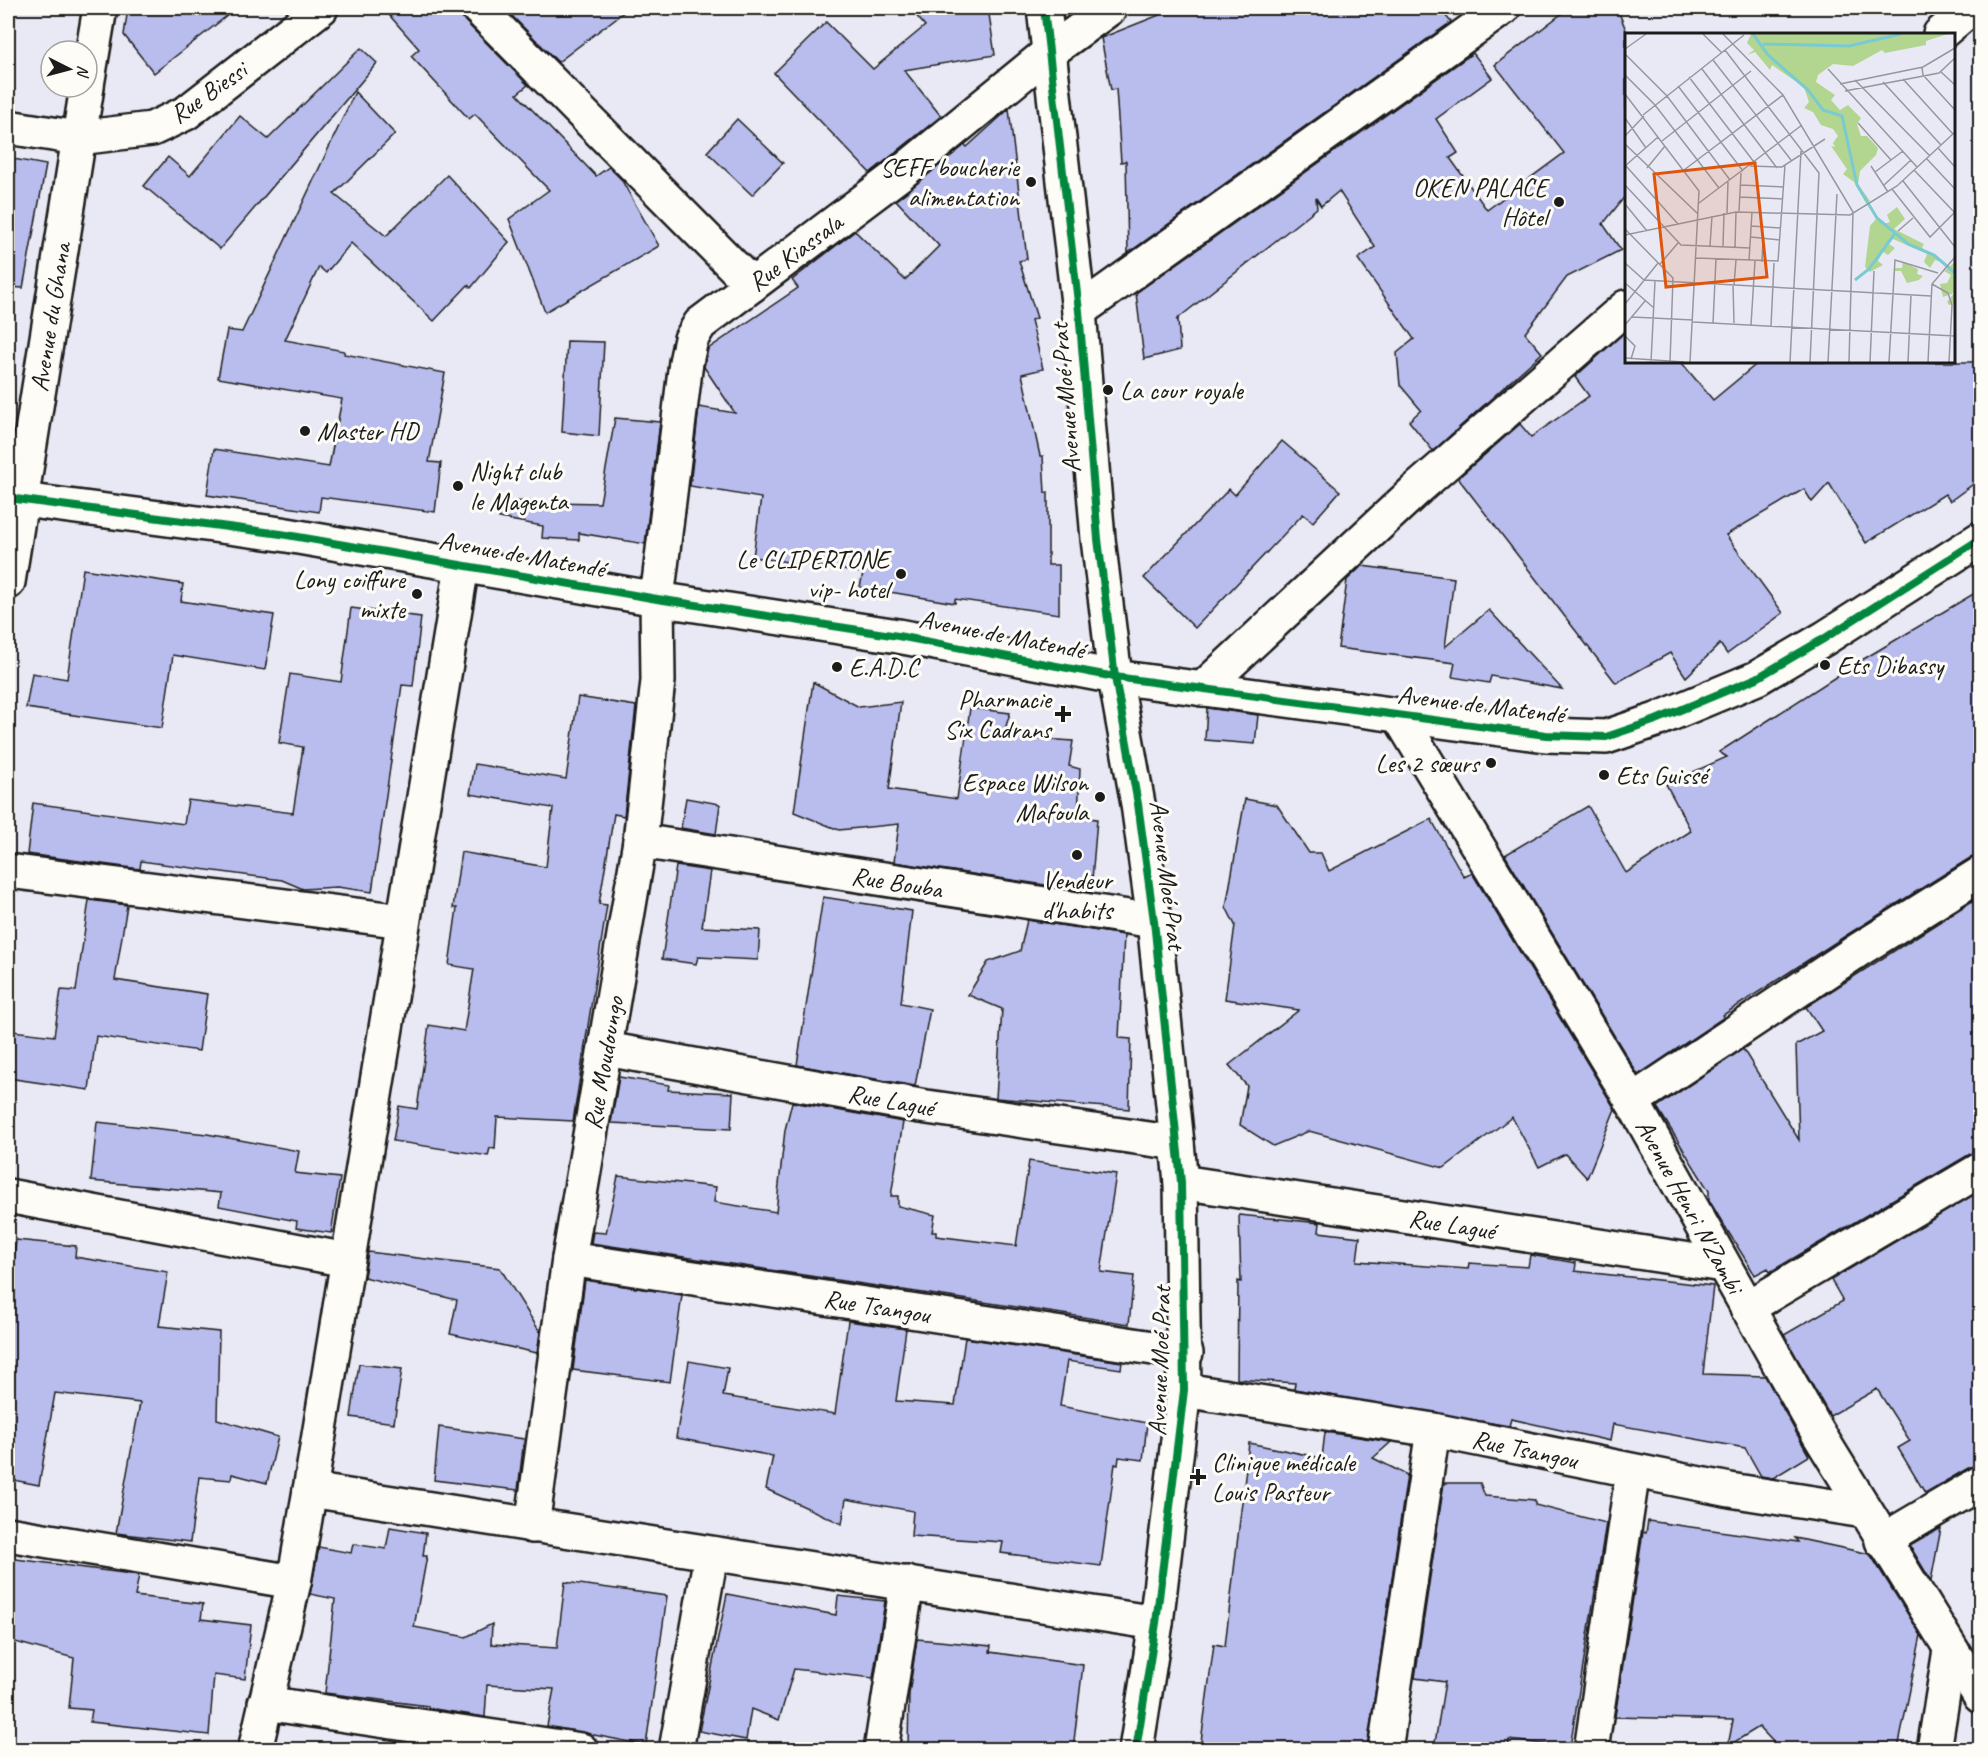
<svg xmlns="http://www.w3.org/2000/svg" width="1988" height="1757" viewBox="0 0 1988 1757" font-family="Caveat,sans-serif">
<rect width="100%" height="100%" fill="#e8e9f4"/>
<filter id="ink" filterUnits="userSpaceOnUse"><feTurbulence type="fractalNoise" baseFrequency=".0167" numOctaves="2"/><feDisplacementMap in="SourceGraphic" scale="12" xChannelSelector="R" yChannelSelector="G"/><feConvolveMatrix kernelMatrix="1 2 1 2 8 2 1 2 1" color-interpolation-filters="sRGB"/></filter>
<g filter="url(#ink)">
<g fill="#b8bdee" stroke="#1c1c1c" stroke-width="1.5">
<path d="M128 8H237L154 73 124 35Z"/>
<path d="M383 8H460L465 21 528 85 517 94 596 176 609 167 621 179 659 246 545 312 509 219 549 190 475 114 469 119 411 56 419 49Z"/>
<path d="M504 8H629L558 62Z"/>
<path d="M910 8H988L995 55 904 70 941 116 870 173 774 73 826 22 873 69 925 26Z"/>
<path d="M1177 8H1439L1451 22 1128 253 1126 161 1121 162 1116 89 1111 90 1101 38Z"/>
<path d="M1569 8H1617L1626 30V195L1603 224 1621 250 1567 277 1525 333 1542 353 1433 451 1409 421 1421 410 1400 385 1397 353 1414 339 1358 259 1375 247 1339 191 1321 206 1316 198 1317 208 1176 320 1178 319 1180 350 1144 359 1136 293 1473 53 1492 78 1436 119 1458 153 1450 158 1487 210 1564 153 1495 65Z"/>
<path d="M361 48 377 63 220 249 144 186 168 157 190 176 240 116 268 139Z"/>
<path d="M355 92 395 134 334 194 386 236 447 175 509 242 471 288 468 285 434 321 351 243 326 273 319 267 285 340 344 351V354L445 373 429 462 441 463 435 512 321 497 319 512 207 495 214 449 329 467 342 399 218 378 227 330 242 332Z"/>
<path d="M1009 109 1027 259 1019 261 1037 318 1031 320 1043 369 1022 374 1040 456H1043L1045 493 1048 492V565H1059V614L955 599V603L860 587 863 573 753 557 761 498 690 486 699 407 735 413 704 367 708 349 798 288 792 280 855 231 905 280 939 246 896 200 965 145 967 147Z"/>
<path d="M737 119 783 163 752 195 707 152Z"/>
<path d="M8 158 46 165 23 288 8 287Z"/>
<path d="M1626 331V362H1681L1713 400 1759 362H1980V479L1950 501 1945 494 1866 543 1829 483 1812 502 1804 489 1726 535 1783 613 1727 654 1720 644 1686 677 1670 653 1616 683 1458 478 1520 424 1531 437 1589 396 1575 377Z"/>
<path d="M567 341 604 342 599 436 562 432Z"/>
<path d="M615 418 660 422 645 544 579 533V540L542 538 543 526 499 518 501 501 600 503Z"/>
<path d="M1282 441 1340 491 1313 522 1303 514 1195 628 1144 578 1229 489 1235 495Z"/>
<path d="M1362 566 1454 578 1445 647 1489 610 1562 689 1491 676 1489 683 1452 677 1455 663 1338 648 1347 580Z"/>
<path d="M83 569 183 584 181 601 274 615 265 670 173 655 162 728 26 708 32 673 67 679Z"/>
<path d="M1980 590V855L1970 858 1850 933 1723 1015 1724 1017 1638 1075 1505 855 1588 806 1626 873 1691 831 1666 784 1727 757 1719 752 1862 660Z"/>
<path d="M351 608 421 617 413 686 402 685 372 892 337 887 303 889 282 880 141 861 140 869 27 854 33 803 184 824 188 800 293 813 303 747 279 743 290 674 341 682Z"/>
<path d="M813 682 859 707 901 702 889 789 957 799 970 708 1010 713 1003 736 1073 741 1069 766 1080 769 1078 817 1097 819 1091 892 894 862 899 824 839 830 794 812Z"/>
<path d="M578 697 636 706 624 816 614 814 599 904 607 905 573 1121 497 1117 495 1149 490 1148 488 1156 393 1141 399 1106 417 1109 429 1025 464 1031 474 969 449 965 457 908H453L461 852 546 867 553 808 470 794 475 764 566 779Z"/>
<path d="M1207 708 1258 715 1255 744 1205 740Z"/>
<path d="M686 798 720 804 716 834 681 828Z"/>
<path d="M1245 799 1277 805 1309 853H1321L1329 871 1431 819 1464 877 1472 873 1615 1109 1587 1178 1565 1154 1539 1167 1512 1117 1444 1168 1309 1131 1273 1146 1240 1125 1247 1086 1229 1065 1299 1010 1225 999 1235 925 1226 907Z"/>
<path d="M676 866 710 871 702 927 760 930 758 960 698 957 696 964 662 959Z"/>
<path d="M1980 896V1151L1970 1154 1770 1272 1768 1268 1755 1275 1719 1217 1709 1200V1191L1657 1107 1743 1049 1799 1140 1796 1045 1822 1031 1806 1007Z"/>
<path d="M823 897 912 911 901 1003 930 1009 915 1086 797 1065Z"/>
<path d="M89 900 127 905 115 980 207 994 199 1051 96 1036 89 1090 8 1078 13 1031 54 1036 61 990 76 991Z"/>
<path d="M1027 920 1124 935 1119 1038 1131 1039 1129 1109 996 1098 1002 1009 968 995 988 962 1020 951Z"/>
<path d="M619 1077 669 1085 668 1090 733 1093 731 1129 611 1123Z"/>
<path d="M792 1102 903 1122 891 1196H898V1206L935 1215 932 1232H936V1236L1016 1246 1029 1161 1116 1174 1101 1272 1134 1276 1129 1324 591 1243 593 1232 606 1233 618 1176 716 1187 714 1202 776 1212 785 1130Z"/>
<path d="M97 1122 207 1134 299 1151 295 1173 340 1178 331 1233 296 1228 297 1221 219 1206 221 1193 91 1181Z"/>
<path d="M1980 1191V1464L1970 1467 1925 1493 1898 1448 1910 1441 1877 1389 1830 1416 1784 1335 1843 1301 1831 1280Z"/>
<path d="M1239 1215 1320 1223 1319 1232 1360 1237 1357 1261 1468 1269 1469 1263 1528 1267 1530 1255 1576 1263 1575 1271 1713 1286 1703 1374 1765 1376 1809 1456 1773 1478 1761 1476 1745 1448 1613 1424 1610 1441 1511 1419 1509 1426 1294 1389 1295 1383 1237 1379 1238 1281 1241 1282Z"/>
<path d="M16 1240 76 1246 75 1257 168 1272 159 1326 219 1332 217 1419 278 1437 267 1483 232 1474 231 1480 199 1477 190 1542 116 1533 140 1403 55 1393 39 1485 8 1479V1318Z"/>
<path d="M368 1252 500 1268 540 1332 537 1353 450 1334 457 1300 364 1277Z"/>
<path d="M585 1280 682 1295 670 1382 573 1370Z"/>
<path d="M848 1321 906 1329 896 1401 955 1405 965 1338 1122 1362 1121 1369 1067 1361 1060 1406 1147 1423 1143 1460 1119 1457 1118 1465 1115 1464 1101 1566 1001 1553 1003 1542 911 1536 913 1511 846 1499 842 1524 766 1489 773 1456 676 1438 689 1361 728 1368 723 1396 835 1414Z"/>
<path d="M359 1364 402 1369 394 1423 351 1417Z"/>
<path d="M439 1427 524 1439 518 1490 434 1480Z"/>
<path d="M1325 1432 1391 1442 1373 1458 1407 1475 1367 1749H1200L1214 1644 1225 1646 1249 1443 1322 1458Z"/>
<path d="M1444 1483H1480L1485 1496 1535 1500V1505L1606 1523 1570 1747 1509 1740 1508 1749H1434L1445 1682 1415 1678Z"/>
<path d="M1648 1521 1798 1542 1795 1538 1870 1554 1921 1635 1898 1749H1780L1759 1727 1728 1746 1733 1720 1615 1717 1643 1532 1646 1533Z"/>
<path d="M390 1527 426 1533 423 1556H427L414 1627 466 1637 492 1624 491 1644 557 1648 565 1582 667 1596 646 1745 547 1726 554 1689 487 1685 485 1717 428 1708V1706L325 1693 335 1599 310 1594 319 1547 351 1553 353 1544 386 1549Z"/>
<path d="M1941 1528 1931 1581 1910 1546Z"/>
<path d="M8 1558 139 1575 135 1596 203 1604 201 1619 251 1625 245 1679 214 1675 209 1735 90 1722 92 1710 69 1708 74 1658 8 1640Z"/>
<path d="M727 1594 836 1615 838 1596 885 1601 873 1678 794 1669 779 1720 751 1709 746 1740 699 1731Z"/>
<path d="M917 1639 991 1646 990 1652 1083 1665 1073 1749H908L909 1694Z"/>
</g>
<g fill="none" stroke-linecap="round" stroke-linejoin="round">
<g stroke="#1c1c1c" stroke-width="38">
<g id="street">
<path d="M478 8 752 285"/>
<path d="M1940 34 1971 8"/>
<path d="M87 85 100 8"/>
<path d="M8 127 78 138 152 129 186 113 321 8"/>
<path d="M1079 311 1503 8"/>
<path d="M8 498 281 534 657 599 898 636 1115 677 1546 735 1606 737 1656 720 1757 678 1825 638 1980 539"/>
<path d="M8 582 87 87"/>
<path d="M1202 689 1417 489 1626 307"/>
<path d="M1399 716 1632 1101 1818 1433 1980 1696"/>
<path d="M640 841 1154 921"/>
<path d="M8 871 403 921"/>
<path d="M606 1049 920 1106 1177 1143"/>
<path d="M1632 1101 1860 949 1980 874"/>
<path d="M1181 1182 1723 1265"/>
<path d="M8 1196 347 1260"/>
<path d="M569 1259 1186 1353"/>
<path d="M1747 1308 1980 1170"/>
<path d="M1184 1390 1433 1430 1730 1490 1864 1511"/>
<path d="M310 1490 1156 1623"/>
<path d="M532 1526 569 1259 640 841 658 681 657 599 686 362 691 339 700 324 901 173 1048 53 1110 8"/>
<path d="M8 1534 294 1582"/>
<path d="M1882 1541 1980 1483"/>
<path d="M265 1703 581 1750"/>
<path d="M255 1750 294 1582 310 1490 462 566"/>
<path d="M676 1750 711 1555"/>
<path d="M881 1750 907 1583"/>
<path d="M1385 1750 1433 1430"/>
<path d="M1591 1750 1633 1471"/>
<path d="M1934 1750 1950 1650"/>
</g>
</g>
<g stroke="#1c1c1c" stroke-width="38">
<path id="secondary" d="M1044 8 1079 311 1098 539 1115 677 1138 804 1154 921 1181 1182 1184 1390 1156 1623 1136 1750"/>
</g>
<use href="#street" stroke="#fdfcf7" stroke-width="33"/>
<use href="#secondary" stroke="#fdfcf7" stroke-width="33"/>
<g stroke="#fdfcf7" stroke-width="11">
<g id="cycleway">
<path d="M1044 8 1079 311 1098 539 1115 677 1138 804 1154 921 1181 1182 1184 1390 1156 1623 1136 1750"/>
<path d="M8 498 281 534 657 599 898 636 1115 677 1546 735 1606 737 1656 720 1757 678 1825 638 1980 539"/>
</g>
</g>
<use href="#cycleway" stroke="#00873e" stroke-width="8"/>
</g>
</g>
<g fill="#1c1c1c" stroke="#fdfcf7" stroke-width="2">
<circle cx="1031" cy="182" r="6"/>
<circle cx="1559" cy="202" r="6"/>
<circle cx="1108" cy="390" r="6"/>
<circle cx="305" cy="431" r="6"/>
<circle cx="458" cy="486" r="6"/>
<circle cx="901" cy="574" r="6"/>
<circle cx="417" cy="594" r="6"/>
<circle cx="1825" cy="665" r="6"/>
<circle cx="837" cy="667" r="6"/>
<path d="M1060 705h6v6h6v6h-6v6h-6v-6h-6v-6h6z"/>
<circle cx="1491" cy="763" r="6"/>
<circle cx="1604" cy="775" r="6"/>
<circle cx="1100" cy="797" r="6"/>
<circle cx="1077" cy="855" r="6"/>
<path d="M1195 1468h6v6h6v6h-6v6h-6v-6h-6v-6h6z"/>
</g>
<g text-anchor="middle" stroke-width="6" stroke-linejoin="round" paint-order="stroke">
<g font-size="26" fill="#1c1c1c" stroke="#fdfcf7">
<text transform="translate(208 92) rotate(-35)" y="9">Rue Biessi</text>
<text transform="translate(795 252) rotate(-37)" y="9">Rue Kiassala</text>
<text transform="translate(50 317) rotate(-81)" y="9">Avenue du Ghana</text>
<text transform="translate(1065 398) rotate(-95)" y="9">Avenue Moé Prat</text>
<text transform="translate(522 554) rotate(10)" y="9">Avenue de Matendé</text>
<text transform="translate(1002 634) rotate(11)" y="9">Avenue de Matendé</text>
<text transform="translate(1481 704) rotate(7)" y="9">Avenue de Matendé</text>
<text transform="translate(1168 875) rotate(83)" y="9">Avenue Moé Prat</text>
<text transform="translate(897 882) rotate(9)" y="9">Rue Bouba</text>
<text transform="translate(603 1063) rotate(-80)" y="9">Rue Moudoungo</text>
<text transform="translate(891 1100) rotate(10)" y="9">Rue Lagué</text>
<text transform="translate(1690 1206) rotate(61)" y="9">Avenue Henri N'Zambi</text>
<text transform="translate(1452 1224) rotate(9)" y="9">Rue Lagué</text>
<text transform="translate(877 1306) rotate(9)" y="9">Rue Tsangou</text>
<text transform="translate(1159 1361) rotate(-88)" y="9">Avenue Moé Prat</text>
<text transform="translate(1525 1449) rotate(12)" y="9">Rue Tsangou</text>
</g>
<g font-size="26" fill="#1c1c1c" stroke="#fdfcf7" text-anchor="end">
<text x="1019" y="176">SEFF boucherie<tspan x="1019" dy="30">alimentation</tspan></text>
<text x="1547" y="196">OKEN PALACE<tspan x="1547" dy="30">Hôtel</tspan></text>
<text x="1120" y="399" text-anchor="start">La cour royale</text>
<text x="317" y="440" text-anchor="start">Master HD</text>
<text x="470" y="480" text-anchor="start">Night club<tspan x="470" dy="30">le Magenta</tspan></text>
<text x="889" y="568">Le CLIPERTONE<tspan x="889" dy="30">vip- hotel</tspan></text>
<text x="405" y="588">Lony coiffure<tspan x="405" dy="30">mixte</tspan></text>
<text x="1837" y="674" text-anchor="start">Ets Dibassy</text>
<text x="849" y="676" text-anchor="start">E.A.D.C</text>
<text x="1051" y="708">Pharmacie<tspan x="1051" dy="30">Six Cadrans</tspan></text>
<text x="1479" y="772">Les 2 sœurs</text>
<text x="1616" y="784" text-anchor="start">Ets Guissé</text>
<text x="1088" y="791">Espace Wilson<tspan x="1088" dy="30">Mafoula</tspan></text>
<text x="1077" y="889" text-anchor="middle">Vendeur<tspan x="1077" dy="30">d'habits</tspan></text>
<text x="1212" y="1471" text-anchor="start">Clinique médicale<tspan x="1212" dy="30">Louis Pasteur</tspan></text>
</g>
</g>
<g transform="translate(1625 33)">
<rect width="330" height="330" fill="#e8e9f4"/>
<path d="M126 1H323L301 8V12L260 20 257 17 228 33 208 31 193 42 191 49 210 62 206 67 215 77 223 72 236 85 232 91 236 103H242L253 115 251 122 235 138 233 151 245 168 241 170 229 149 218 141 222 136 206 113 210 114 208 110 213 103 208 96 196 92 188 79 179 75 184 69 179 54 147 32 145 37 130 19 122 22 129 17 122 10ZM272 174 280 186 269 196 299 211 297 215 320 230 310 227 305 235 299 229 302 221 268 206 264 211 270 215 263 222 258 219 253 228 258 232 245 239 240 234 245 193 251 186 259 191 265 189 262 182ZM278 229 293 236 292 241 298 243 294 247 282 250 276 238H270V235H277ZM330 229V271L324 272 322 269 329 260 318 264 315 251 322 250 326 242 319 238Z" fill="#b2d590"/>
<path fill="none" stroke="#79cad1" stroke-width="3" d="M128 1 143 22 183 57 198 77 217 83 232 152 252 185 283 211 309 222 330 240M138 11 224 13 276 1M230 247 244 236 271 199"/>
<path fill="none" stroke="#96979e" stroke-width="1.5" d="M78 1 97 20M98 1 158 62 228 179 224 329M0 16 21 1M100 17 194 140 185 329M0 21 42 63 105 147M88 27 166 127M297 34 298 42 330 77M77 36 152 135M203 36 292 134M316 39 330 52M0 42 30 72 94 155M64 44 129 129M278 46 328 101M230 47 305 123M258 49 316 112M215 51 298 34 330 15M53 53 118 138M220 58 314 40 330 25M0 61 74 158 65 329M18 82 119 2M0 85 21 115M233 90 266 127M0 103 19 83M37 108 126 38M0 111 73 181M313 115 330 134M301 125 330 156M0 133 33 104M1 133 53 191M125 133 157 134 200 106M246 133 263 159M22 135 40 113M59 137 158 62M289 137 330 180M250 139 278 118M278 148 330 214M0 152 56 212 125 215M115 152 158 154M259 152 286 127M267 156 305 204 330 179M114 164 158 166M74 170 177 92M0 171 22 198M114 178 116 140M102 180 103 149M126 193 156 195M0 196 48 245 45 329M273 198 288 185M0 202 111 179 225 182 272 153 330 99M126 204 155 207M85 213 87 183M98 213 99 180M110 214 111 179M71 225 153 228 160 132M124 228 127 179M137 229 138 205M0 230 19 247 306 263M35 231 53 210M0 250 29 275M307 251 323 260 327 272 324 329M108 252 109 290M109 252 111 227M0 271 33 230M7 284 68 287M68 289 330 303M88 290 91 226M0 292 20 268M126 292 130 228M146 293 149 230M0 303 10 313 6 326M0 325 59 329M26 329 30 248M165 329 176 118M203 329 212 161M245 329 249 238M264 329 270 227 313 240M283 329 286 262M303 329 307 251 330 224"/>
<path fill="#de560d" fill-opacity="0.15" stroke="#de560d" stroke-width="3" d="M130 130 142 244 41 254 29 141Z"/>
<rect width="330" height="330" fill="none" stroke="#1c1c1c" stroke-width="3"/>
</g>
<rect width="1988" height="1757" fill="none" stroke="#fdfcf7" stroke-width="30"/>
<rect x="15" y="15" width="1958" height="1727" fill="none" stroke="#1c1c1c" stroke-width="2" filter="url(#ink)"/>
<g transform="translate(69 69) rotate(96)"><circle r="28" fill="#fdfcf7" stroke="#a3a29f" stroke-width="1.5"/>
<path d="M0-4.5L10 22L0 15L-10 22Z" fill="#1c1c1c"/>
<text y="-9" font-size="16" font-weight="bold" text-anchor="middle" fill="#1c1c1c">N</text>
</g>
</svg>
